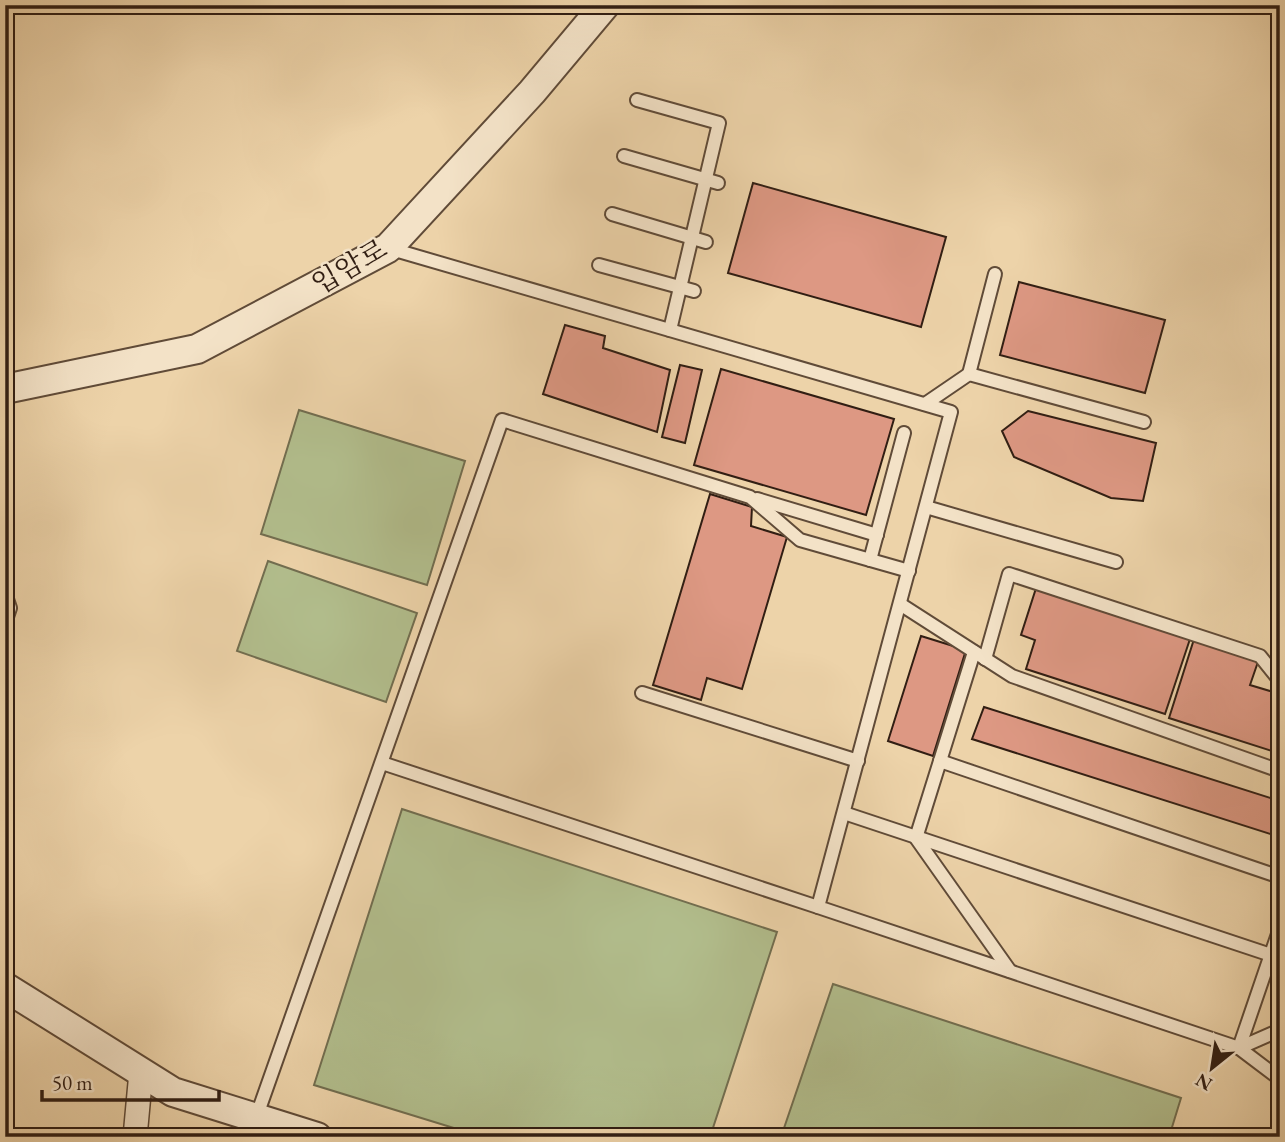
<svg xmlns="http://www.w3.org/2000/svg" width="1285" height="1142" viewBox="0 0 1285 1142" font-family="'EB Garamond','Noto Serif KR',serif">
<rect width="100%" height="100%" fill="#edd3a9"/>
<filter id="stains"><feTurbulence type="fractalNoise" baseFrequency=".00286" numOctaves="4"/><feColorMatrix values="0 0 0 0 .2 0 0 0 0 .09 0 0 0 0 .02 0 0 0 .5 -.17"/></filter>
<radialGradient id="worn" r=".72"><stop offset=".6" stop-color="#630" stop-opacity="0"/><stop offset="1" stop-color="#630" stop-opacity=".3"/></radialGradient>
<g fill="#b2be8d" stroke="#726e50" stroke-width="2">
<path d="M299 410 465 461 427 585 261 534Z"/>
<path d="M268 561 417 613 386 702 237 651Z"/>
<path d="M402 809 777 932 710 1137H483L314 1085Z"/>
<path d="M833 984 1181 1098 1169 1137H781Z"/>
</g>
<g fill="#dd9883" stroke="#311e13" stroke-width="2">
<path d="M753 183 946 237 921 327 728 273Z"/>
<path d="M1019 282 1165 320 1145 393 1000 355Z"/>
<path d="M565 325 605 336 603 348 670 370 657 432 543 394Z"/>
<path d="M680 365 702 370 685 443 662 437Z"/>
<path d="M721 369 894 419 866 515 694 465Z"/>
<path d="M1028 411 1156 443 1143 501 1111 498 1014 457 1002 431Z"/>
<path d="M710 494 752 507 751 526 787 537 742 689 707 678 701 700 653 685Z"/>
<path d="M1038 582 1192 633 1165 714 1026 669 1035 640 1021 635Z"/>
<path d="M921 636 966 650 933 756 888 741Z"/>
<path d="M1195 636 1260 656 1250 685 1280 694 1278 753 1169 718Z"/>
<path d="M984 707 1280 801V837L972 739Z"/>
</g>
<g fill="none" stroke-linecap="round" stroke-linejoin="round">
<g stroke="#604b38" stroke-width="16">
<g id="service">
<path d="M637 100 719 123 670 330"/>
<path d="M624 156 718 183"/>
<path d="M612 214 706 242"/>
<path d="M388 248 951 412 818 907 1239 1048 1280 1079"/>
<path d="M599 265 694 291"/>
<path d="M969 374 995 274"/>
<path d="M925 404 969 374 1144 422"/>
<path d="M757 499 877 535"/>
<path d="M926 507 1116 562"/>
<path d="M870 560 904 433"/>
<path d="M5 593 10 608 5 623"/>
<path d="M900 604 1012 676 1280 771"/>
<path d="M974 652 916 838 1010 971"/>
<path d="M985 659 1009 574 1260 656 1280 681"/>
<path d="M642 693 858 761"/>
<path d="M940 761 1280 877"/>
<path d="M382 763 818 907"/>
<path d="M844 813 1271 955"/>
<path d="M1239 1048 1280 928"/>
<path d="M1239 1048 1280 1030"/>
<path d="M256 1118 502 420 750 497 800 540 909 571"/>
</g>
</g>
<g stroke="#604b38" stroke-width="26">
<path id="minor" d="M135 1137 141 1072"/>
</g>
<g stroke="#604b38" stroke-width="32">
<g id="tertiary">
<path d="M5 389 197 349 388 248 532 92 605 5"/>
<path d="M5 987 173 1092 317 1137"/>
</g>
</g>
<use href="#service" stroke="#f3e2c7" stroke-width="12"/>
<use href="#minor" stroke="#f3e2c7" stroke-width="23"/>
<use href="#tertiary" stroke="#f3e2c7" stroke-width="28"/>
</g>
<g text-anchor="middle" stroke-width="5" stroke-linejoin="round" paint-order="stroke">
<g font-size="28" fill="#311e13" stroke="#f3e2c7">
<text transform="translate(349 266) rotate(-30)" y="10">입암로</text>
</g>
</g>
<rect width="1285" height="1142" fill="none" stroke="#edd3a9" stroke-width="28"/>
<rect x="7" y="7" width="1271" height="1128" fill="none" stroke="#311e13" stroke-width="3.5"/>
<rect x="14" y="14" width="1257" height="1114" fill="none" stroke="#311e13" stroke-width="2"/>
<g transform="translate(1212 1068) rotate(210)" stroke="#f3e2c7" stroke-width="5" paint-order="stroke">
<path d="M0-5L12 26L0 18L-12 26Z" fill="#311e13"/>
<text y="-10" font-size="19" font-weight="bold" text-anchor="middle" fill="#311e13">N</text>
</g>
<path d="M42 1090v10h177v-10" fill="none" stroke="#311e13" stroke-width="3.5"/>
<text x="52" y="1090" font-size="21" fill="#311e13" stroke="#f3e2c7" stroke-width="5" paint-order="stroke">50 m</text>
<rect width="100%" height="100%" filter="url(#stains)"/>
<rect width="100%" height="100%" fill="url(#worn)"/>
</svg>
